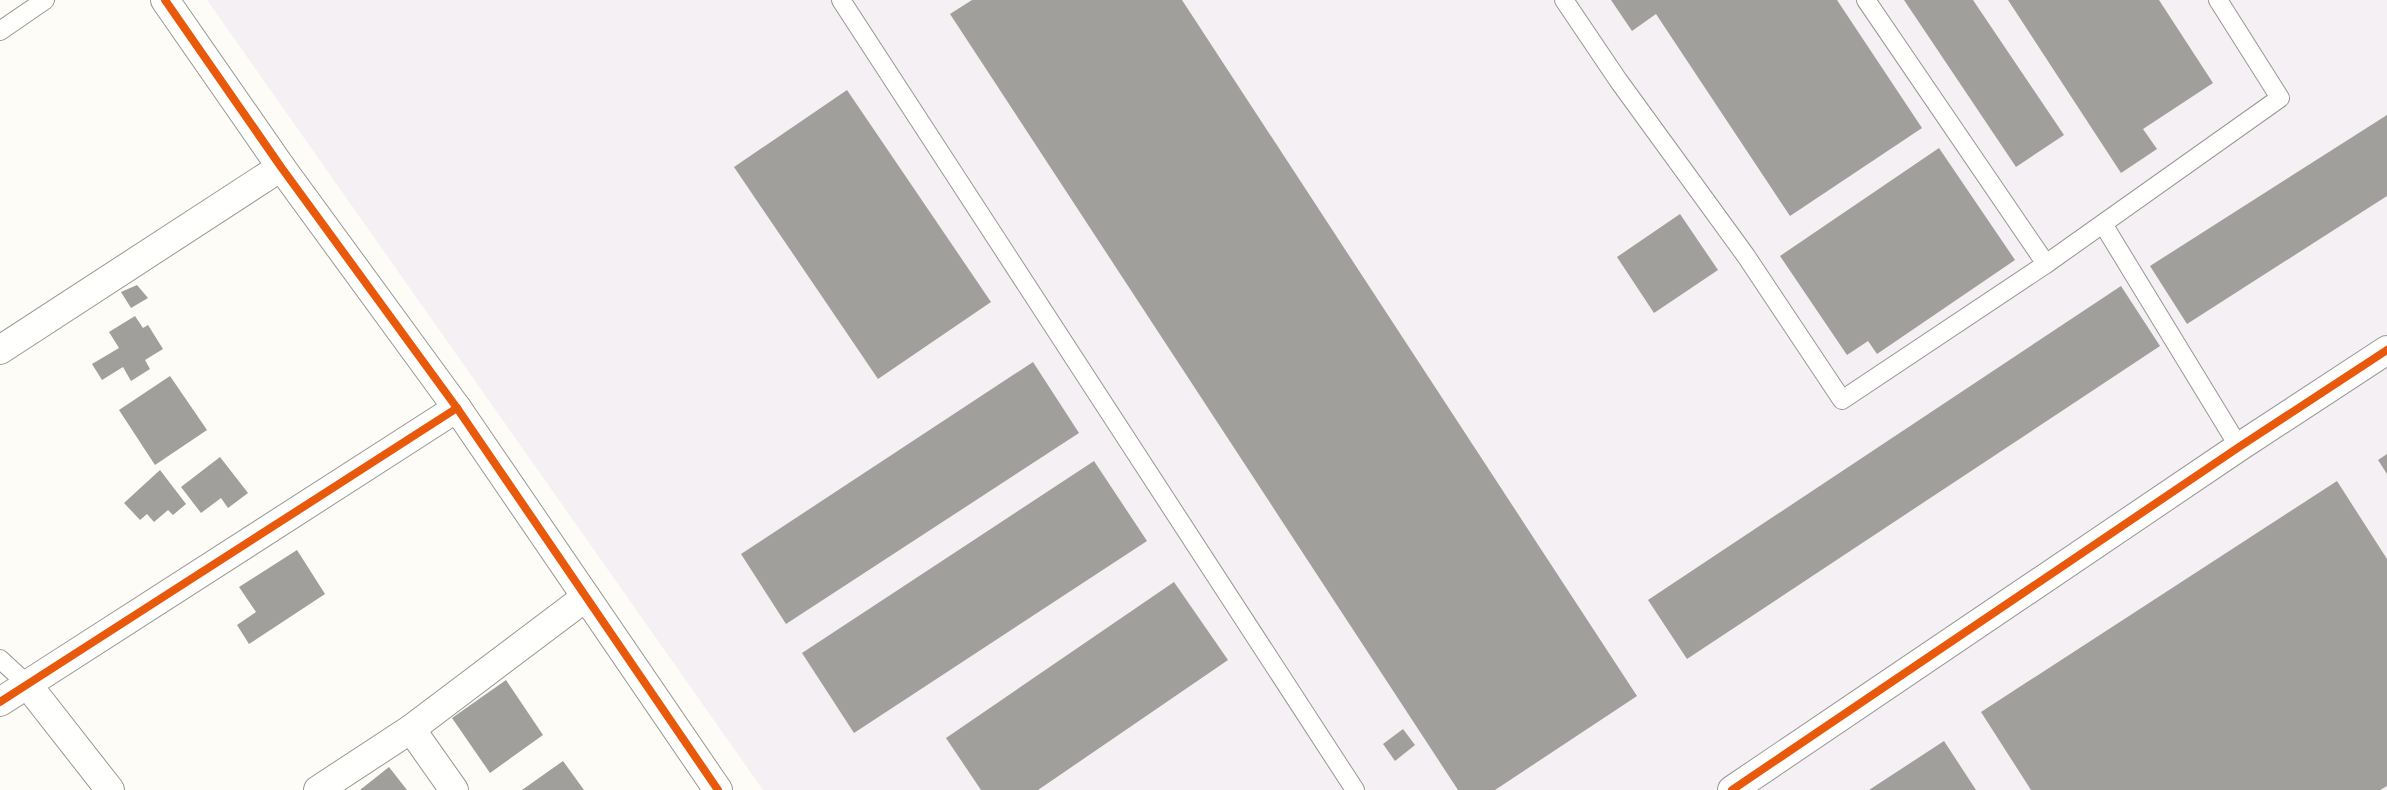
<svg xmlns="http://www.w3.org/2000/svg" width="2387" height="790" viewBox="0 0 2387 790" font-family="'Playfair Display',serif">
<rect width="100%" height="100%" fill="#fdfcf7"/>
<path fill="#f5f0f3" d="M207 0H2387V790H763Z"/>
<g fill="#a19f9c">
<path d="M972 0H1182L1637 696 1495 790H1458L950 14Z"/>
<path d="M1611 0H1837L1922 128 1790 216 1656 14 1632 31Z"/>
<path d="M1904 0H1973L2064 135 2016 167Z"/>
<path d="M2008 0H2159L2213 83 2143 129 2157 149 2121 173Z"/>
<path d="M847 90 991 302 878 379 734 167Z"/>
<path d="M2387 115V196L2187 324 2150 266Z"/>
<path d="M1939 148 2015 260 1877 354 1868 341 1847 355 1780 256Z"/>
<path d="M1680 214 1718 270 1654 313 1617 257Z"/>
<path d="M137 285 148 298 131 308 121 292Z"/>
<path d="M2121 286 2160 346 1687 659 1648 600Z"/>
<path d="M135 316 143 328 148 325 163 349 145 360 150 369 131 381 123 367 102 380 92 364 119 348 109 332Z"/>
<path d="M1033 362 1079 433 786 624 741 554Z"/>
<path d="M170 376 207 430 155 465 119 410Z"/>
<path d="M2387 454V474L2378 460Z"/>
<path d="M220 457 248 493 228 508 221 498 201 513 181 487Z"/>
<path d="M1094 461 1147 541 854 733 802 653Z"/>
<path d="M160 470 186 504 173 515 168 510 154 522 147 514 140 520 124 503Z"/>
<path d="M2337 481 2387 559V786L2380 790H2031L1981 712Z"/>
<path d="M297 550 325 594 249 644 237 625 256 612 239 587Z"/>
<path d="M1174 582 1228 660 1038 790H981L946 738Z"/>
<path d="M506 680 543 735 490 773 452 718Z"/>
<path d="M1403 729 1415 745 1395 761 1383 744Z"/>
<path d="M1944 741 1976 790H1869Z"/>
<path d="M563 761 584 790H522Z"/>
<path d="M389 767 407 790H360Z"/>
</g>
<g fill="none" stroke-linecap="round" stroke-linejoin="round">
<g stroke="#979795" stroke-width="20">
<g id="lane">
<path d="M841 0 1355 790"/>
<path d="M1564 0 1618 80 1746 256 1842 400 2046 264 2280 98 2218 0"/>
<path d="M1866 0 2046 264"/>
<path d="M0 31 45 0"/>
<path d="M2103 224 2239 447"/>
<path d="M0 659 27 684"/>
</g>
</g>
<g stroke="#979795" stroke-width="30">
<g id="street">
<path d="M165 0 281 167 457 408 718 790"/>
<path d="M0 350 281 167"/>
<path d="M27 684 110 790"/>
<path d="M0 702 457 408"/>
<path d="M411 729 454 790"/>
<path d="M318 790 411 729 586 597"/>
<path d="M1732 790 2239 447 2387 350"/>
</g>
</g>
<use href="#lane" stroke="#fffffe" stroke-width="18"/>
<use href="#street" stroke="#fffffe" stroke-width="28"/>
<g stroke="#fff" stroke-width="11">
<g id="cycleway">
<path d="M165 0 281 167 457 408 718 790"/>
<path d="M0 702 457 408"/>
<path d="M1732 790 2239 447 2387 350"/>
</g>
</g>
<use href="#cycleway" stroke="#e8590c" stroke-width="8"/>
</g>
</svg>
